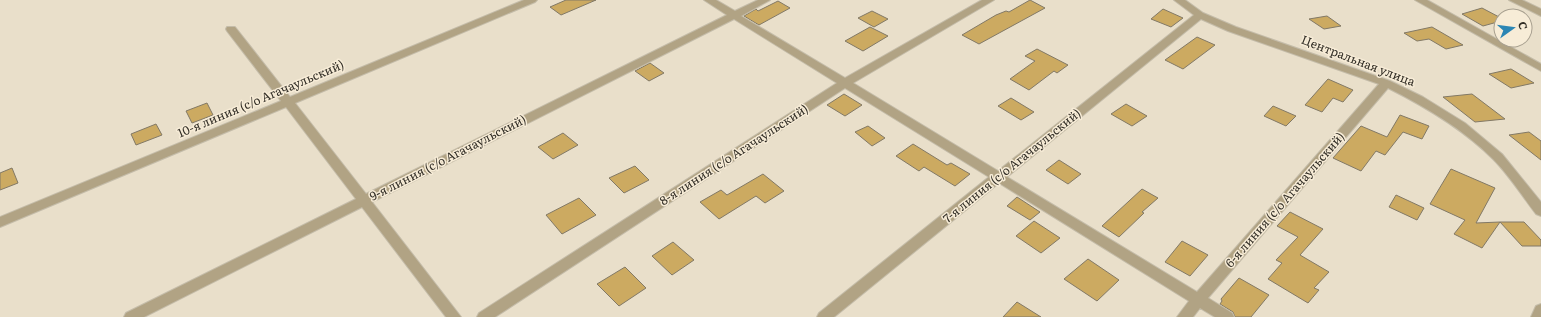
<svg xmlns="http://www.w3.org/2000/svg" width="1541" height="317" viewBox="0 0 1541 317" font-family="Literata,serif">
<rect width="100%" height="100%" fill="#e9dfca"/>
<g fill="#ccaa61" stroke="#827966">
<path d="M566 0H596L561 15 550 7Z"/>
<path d="M1030 0 1045 8 979 44 962 35 996 15 1006 11 1009 12Z"/>
<path d="M778 1 790 8 759 25 744 16 756 9 758 11Z"/>
<path d="M1482 8 1501 18V21L1483 26 1462 14Z"/>
<path d="M1163 9 1183 18 1171 27 1151 19Z"/>
<path d="M872 11 888 19 874 27 858 18Z"/>
<path d="M1327 16 1341 26 1324 29 1309 19Z"/>
<path d="M870 27 888 36 863 51 845 41Z"/>
<path d="M1432 27 1463 45 1446 49 1429 39 1417 41 1404 33Z"/>
<path d="M1197 37 1215 45 1183 69 1165 60Z"/>
<path d="M1037 49 1068 65 1057 73 1054 71 1029 90 1010 79 1035 61 1025 56Z"/>
<path d="M650 63 664 73 649 81 635 71Z"/>
<path d="M1511 69 1534 83 1511 88 1489 74Z"/>
<path d="M1328 79 1353 90 1343 102 1333 98 1322 112 1305 105Z"/>
<path d="M844 94 862 105 845 116 827 105Z"/>
<path d="M1472 94 1505 119 1475 122 1443 97Z"/>
<path d="M1011 98 1034 112 1021 120 998 106Z"/>
<path d="M207 103 213 115 192 123 186 111Z"/>
<path d="M1126 104 1147 116 1132 126 1111 114Z"/>
<path d="M1273 106 1296 116 1286 126 1264 116Z"/>
<path d="M1400 115 1429 126 1422 139 1403 132 1385 155 1376 151 1361 171 1333 158 1361 126 1387 137Z"/>
<path d="M156 124 162 135 136 145 131 134Z"/>
<path d="M868 126 885 138 872 146 855 132Z"/>
<path d="M1529 132 1541 141V160L1509 135Z"/>
<path d="M563 133 578 145 553 159 538 147Z"/>
<path d="M913 144 947 165 951 163 970 174 955 186 924 167 919 171 896 156Z"/>
<path d="M1059 160 1081 174 1068 184 1046 170Z"/>
<path d="M635 166 649 180 624 193 609 178Z"/>
<path d="M12 168 18 183 0 190V173Z"/>
<path d="M1451 169 1495 188 1476 223 1500 222 1482 248 1454 234 1465 220 1430 204Z"/>
<path d="M763 174 784 191 765 203 756 196 719 219 700 202 721 190 727 195Z"/>
<path d="M1142 189 1158 198 1142 212 1144 213 1119 237 1102 226Z"/>
<path d="M1396 195 1424 208 1417 220 1389 207Z"/>
<path d="M1017 197 1040 212 1030 220 1007 206Z"/>
<path d="M579 198 596 215 562 234 546 215Z"/>
<path d="M1290 212 1323 229 1300 255 1329 272 1314 288 1319 290 1308 303 1268 279 1282 263 1276 260 1298 237 1277 226Z"/>
<path d="M1034 221 1060 238 1041 253 1016 236Z"/>
<path d="M1500 222H1524L1541 240V246H1522Z"/>
<path d="M1182 241 1208 255 1190 276 1165 262Z"/>
<path d="M673 242 694 260 672 275 652 256Z"/>
<path d="M1088 259 1119 280 1097 301 1064 279Z"/>
<path d="M625 267 646 288 619 306 597 284Z"/>
<path d="M1239 278 1269 295 1251 317H1235L1233 312 1220 304 1222 301 1221 299Z"/>
<path d="M1017 302 1041 317H1003Z"/>
</g>
<g fill="none" stroke-linecap="round" stroke-linejoin="round">
<g stroke="#c4bca9" stroke-width="2">
<g id="minor">
<path d="M524 0H537L535 2 295 103 366 194 727 15 704 0H716L735 11 758 0H770L741 16 845 78 982 0H994L853 83 998 171 1194 15 1174 0H1185L1203 13 1236 27 1390 81 1423 97 1465 123 1502 154 1541 202V216L1536 214C1523 197 1509 175 1493 159 1463 129 1426 107 1388 88L1208 298 1232 313 1234 317H1215L1200 308 1193 317H1177L1189 301 999 183 834 317H817L819 313 989 177 845 88 495 317H477L479 313 837 83 734 19 372 202 461 317H446L362 207 144 317H124L126 313 356 199 286 107 0 227V217L281 101 227 31 226 29 227 27H235L290 97ZM1201 19 1228 31 1379 84 1197 292 1007 177Z"/>
<path d="M1415 0H1427L1541 64V71Z"/>
<path d="M1509 0H1522L1541 9V16Z"/>
<path d="M1541 304V317H1531L1536 306Z"/>
</g>
</g>
<use href="#minor" fill="#b1a384" fill-rule="evenodd"/>
</g>
<g text-anchor="middle" stroke-width="3" stroke-linejoin="round" paint-order="stroke">
<g font-size="12" fill="#322e26" stroke="#f7ecd7">
<text transform="translate(1358 61) rotate(21)" y="4">Центральная улица</text>
<text transform="translate(261 99) rotate(-23)" y="4">10-я линия (с/о Агачаульский)</text>
<text transform="translate(734 155) rotate(-33)" y="4">8-я линия (с/о Агачаульский)</text>
<text transform="translate(448 158) rotate(-27)" y="4">9-я линия (с/о Агачаульский)</text>
<text transform="translate(1012 166) rotate(-39)" y="4">7-я линия (с/о Агачаульский)</text>
<text transform="translate(1285 200) rotate(-49)" y="4">6-я линия (с/о Агачаульский)</text>
</g>
</g>
<g transform="translate(1513 28) rotate(76)"><circle r="19" fill="#f7ecd7" stroke="#a8a090"/>
<path d="M0-3L7 15L0 10L-7 15Z" fill="#2c86b4"/>
<text y="-6" font-size="11" font-weight="bold" text-anchor="middle" fill="#322e26">С</text>
</g>
</svg>
